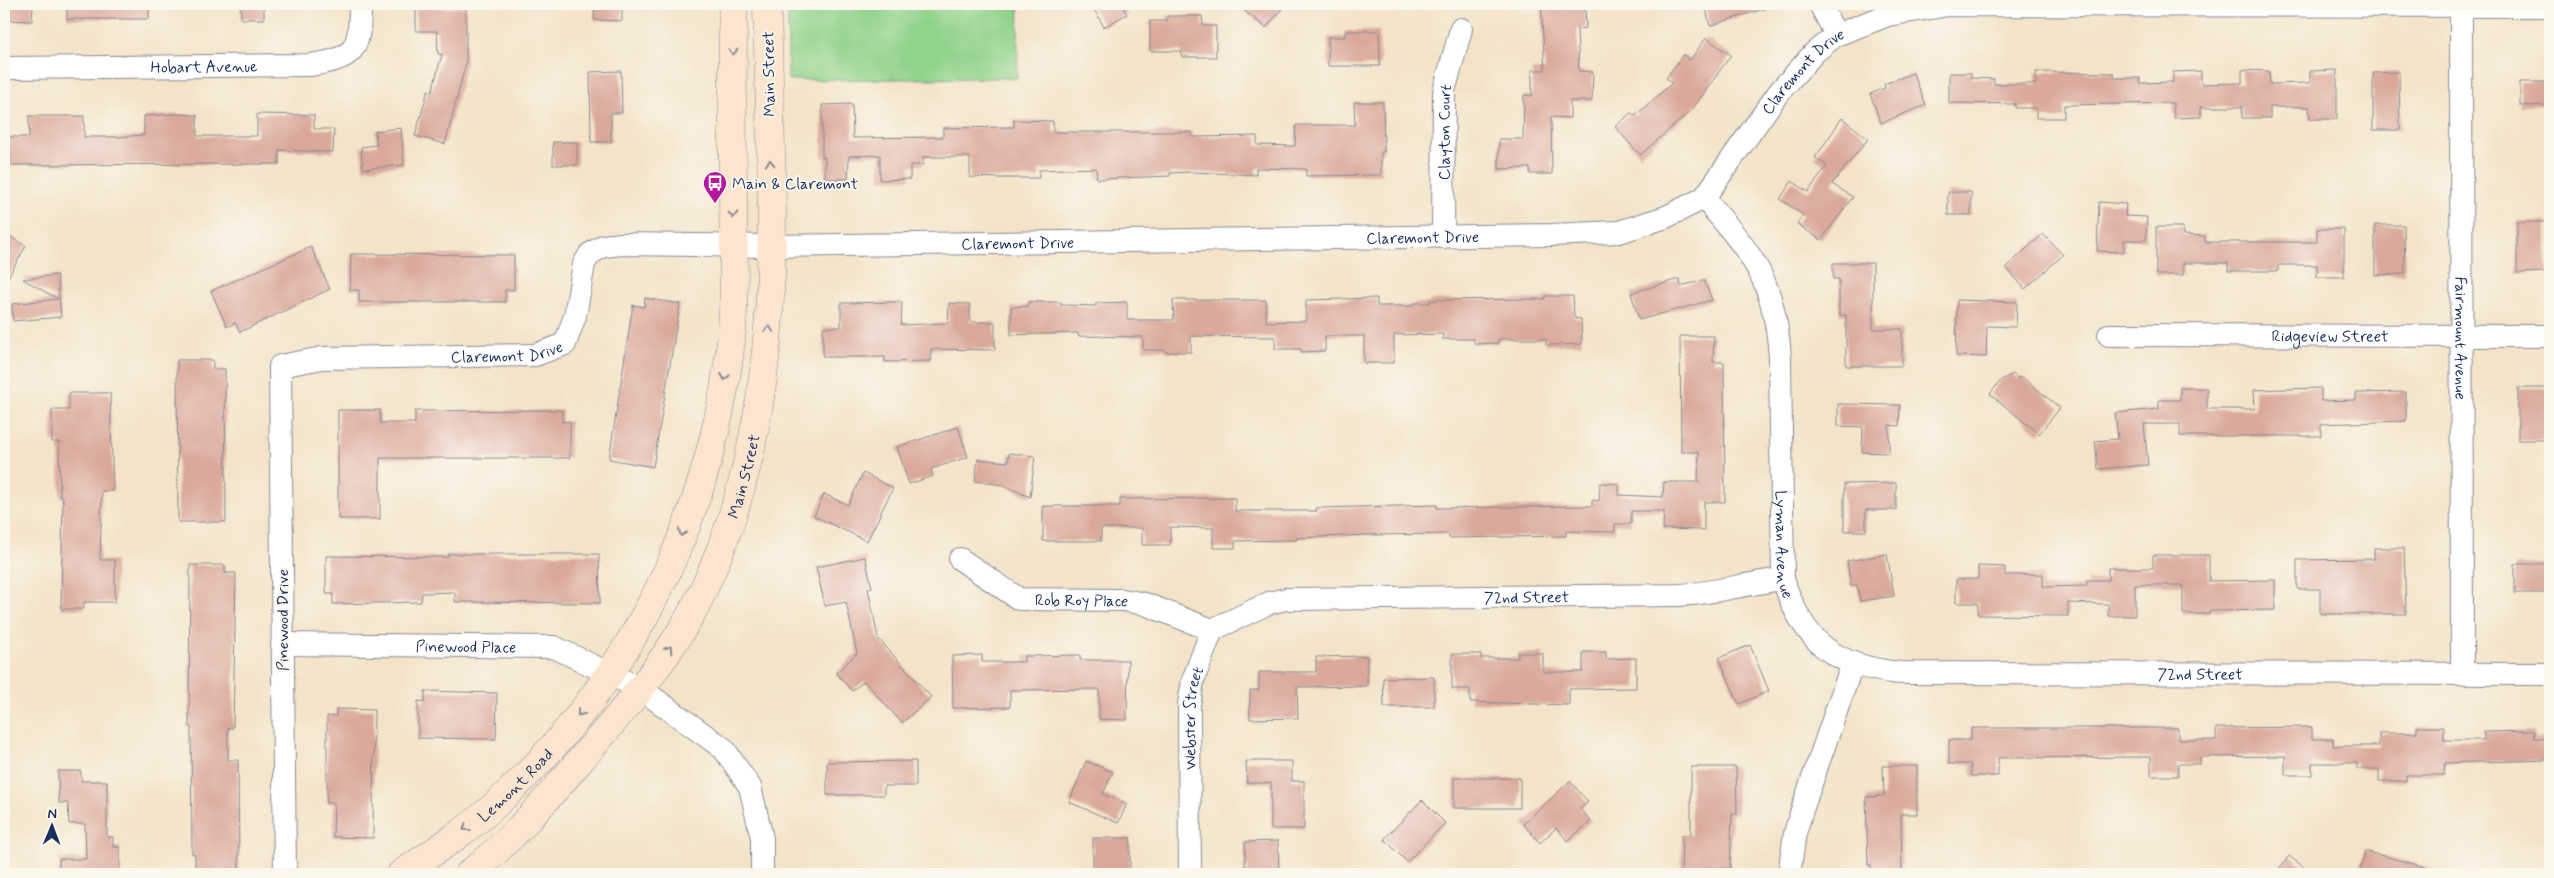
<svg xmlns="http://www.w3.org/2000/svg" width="2554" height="878" viewBox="0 0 2554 878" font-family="Mynerve,sans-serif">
<rect width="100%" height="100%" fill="#fbf7ec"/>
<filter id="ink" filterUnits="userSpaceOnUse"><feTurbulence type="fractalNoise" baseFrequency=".02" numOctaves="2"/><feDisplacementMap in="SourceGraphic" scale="10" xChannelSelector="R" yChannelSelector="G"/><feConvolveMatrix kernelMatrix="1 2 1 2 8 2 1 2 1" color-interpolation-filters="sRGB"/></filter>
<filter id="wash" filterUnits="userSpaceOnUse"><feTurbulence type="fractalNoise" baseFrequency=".0096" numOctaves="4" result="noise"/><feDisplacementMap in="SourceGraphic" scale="20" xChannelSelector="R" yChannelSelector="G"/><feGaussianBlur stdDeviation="1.12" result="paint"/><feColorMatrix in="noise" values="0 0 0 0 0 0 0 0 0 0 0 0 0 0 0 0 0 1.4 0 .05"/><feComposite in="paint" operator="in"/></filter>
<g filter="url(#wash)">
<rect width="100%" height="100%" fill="#f3e3c8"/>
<path fill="#91d38b" stroke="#568174" d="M788 4H1019L1017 78 788 80Z"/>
<g id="blocks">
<g fill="#daa99c">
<path d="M4 4H33L32 21 4 20Z"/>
<rect x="67" y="4" width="82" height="15"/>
<rect x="241" y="4" width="23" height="15"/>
<path d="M595 4H622V21L594 20Z"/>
<path d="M1091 4H1121L1127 14 1104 27Z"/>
<path d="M1236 4H1286L1266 28Z"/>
<path d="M1541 4H1585L1586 28 1577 29 1579 71 1593 72 1592 101H1570V118L1551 117 1552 174H1530V168L1499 169V139H1523L1524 95 1532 96V70H1545Z"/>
<path d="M1705 4H1766V8L1710 26Z"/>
<path d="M416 8H466V63L445 144 415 136 428 90 432 92 442 54H438L437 31H416Z"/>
<path d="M1167 16H1202L1203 26H1216V57H1182L1181 51H1150V21H1167Z"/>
<path d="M1345 31H1379L1380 66H1328V37H1345Z"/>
<path d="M1706 38 1731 55 1692 110 1640 155 1615 127 1631 113 1635 116 1672 83 1666 78 1683 55 1690 60Z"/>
<path d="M2242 70 2269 71 2270 84 2310 83V71L2337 70V119H2310L2309 107H2270V118H2242V107H2201V117L2174 118 2173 103 2064 105V118H2036V108H2015V104L1949 103V73H1971V78L1994 79V84H2036V72L2114 73V78H2140V83L2173 82V72L2201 71V84L2242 83Z"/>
<path d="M621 71 622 113H611V142H591L590 72Z"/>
<path d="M2399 72 2400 130H2373V73Z"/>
<path d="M1913 73 1926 105 1881 123 1870 94 1885 88 1884 84Z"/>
<path d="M2520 82H2550V105L2520 106Z"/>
<path d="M1354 102H1383L1384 152H1381V175L1306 176V169L1256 168V175L1192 172 1170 173V176L1097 179 1096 168 1039 170V178H999L970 177V157H923V165H910V179L880 180V155L849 156 848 179H825V157H822V105L852 104 853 138 943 137V128L1014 127V120L1053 121V132H1192V137L1257 136V145L1295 146 1296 125H1355Z"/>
<path d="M176 114 197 115V136H257V114L314 115V129H334L333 152 279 150V164L4 165V137H29V116H84V137H119L144 135V116Z"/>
<path d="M1842 118 1868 139 1832 184 1853 197 1821 240 1797 224 1803 215 1780 199 1792 181 1808 192 1827 166 1815 158Z"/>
<path d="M401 128 404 165 363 169 361 147 377 145 375 131Z"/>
<rect x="553" y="142" width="24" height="23"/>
<rect x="1948" y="192" width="23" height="23"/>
<path d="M2099 202 2126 204 2125 216 2147 217 2146 240H2124V252L2097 251Z"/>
<path d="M2517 222H2547V272L2517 273Z"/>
<path d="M2375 225H2404L2405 274 2375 275Z"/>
<path d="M2156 227H2183V235L2205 236V242H2317V229H2344V277H2317V265H2278V271H2228V263H2183V275H2156Z"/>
<path d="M4 233 26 246 4 284Z"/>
<path d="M2043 234 2063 255 2025 289 2006 267Z"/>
<path d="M311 247 330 289 240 332 235 323 227 327 211 291Z"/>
<path d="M351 254 514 255V290H505V302H359V290H350Z"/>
<path d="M1833 263H1873V329H1902V366H1846V315H1839V279H1833Z"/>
<path d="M57 275 61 317 13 321 12 304 58 299 23 279Z"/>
<path d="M1679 279 1681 286 1704 280 1712 300 1639 320 1631 293Z"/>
<path d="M1545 296H1573L1574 318 1581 319 1582 344 1546 345V339H1499L1498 343 1474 344V339H1443V334L1394 335V363H1364V336H1325V351L1301 352V349H1275V337L1191 336V352H1166L1165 350H1143V337L1078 336V333L1011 335V307L1027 306 1028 302H1061V305L1096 306V303L1127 302V320H1174L1173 300H1266V322L1306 321V300L1377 298V306H1413V303H1430V300L1545 299Z"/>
<path d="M645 298 680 304 653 467 609 459 633 305 644 307Z"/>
<path d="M1957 300 2017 302 2016 327 1987 326 1986 357 1956 356Z"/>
<path d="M902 302 901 325 948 323 949 303 970 304V322H995V350L931 349V361L885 362V357H823V327H841V303Z"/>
<path d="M1680 336H1714L1713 362H1724L1725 502H1704V530L1663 529 1664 511H1631V524H1615V532L1566 531V536L1449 538V534L1367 535 1297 538V540L1235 541V548H1213V528L1170 527V545H1142V528H1101V541H1043V506H1120V499L1235 498V511H1317L1316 508 1437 505V508L1592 506V500L1599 501 1600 483 1619 484V495L1663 497 1664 482H1698L1699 452H1681Z"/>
<path d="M177 360H213V369H225L226 522H178Z"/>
<path d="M2013 374 2018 379 2021 376 2060 408 2039 434 1990 394 2001 380Z"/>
<path d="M2180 388H2207V409H2255L2254 390 2321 388V401L2356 400V393L2406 392V421L2321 424V436H2180V424H2144L2148 465 2098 469 2095 441 2118 439 2115 413 2159 409V400H2180Z"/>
<rect x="2518" y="388" width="32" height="52"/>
<path d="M69 393H110L113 491H102L100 560H115V602H84V609H61L63 497H60L59 442H52V410H69Z"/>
<path d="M1838 404 1900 405 1899 426 1889 425V453L1862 452 1863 427 1838 426Z"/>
<path d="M338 410H380V423H415V411L562 410V422L570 421V458H380V519H338Z"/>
<path d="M958 427 968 457 931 469 933 476 909 484 897 447Z"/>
<path d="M1009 453 1035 456 1030 497 1003 485 975 481 978 459 1008 462Z"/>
<path d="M863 473 893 488 867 541 814 516 824 494 848 505Z"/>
<path d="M1896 483V510H1866V531H1844V484Z"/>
<path d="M2374 548H2404L2406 614H2320V589H2297V560L2374 559Z"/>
<path d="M448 554H599L600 603 455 602V592L422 593 421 602 333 604V594H326V556L448 557Z"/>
<path d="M1887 554 1894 596 1860 601 1857 585 1851 586 1847 561Z"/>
<path d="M2153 555H2209V581L2275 580V610L2209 611V614H2183V585H2135V616H2108V604L2068 603V616L1978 615V603H1956V579H1978V566L2005 567V575L2043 574V587L2087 586V580H2108V568H2153Z"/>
<path d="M865 557 872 588H868L878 638 931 697 902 723 864 681 852 691 836 673 857 653 846 602 825 606 816 567Z"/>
<rect x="2515" y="564" width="35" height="29"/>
<path d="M190 565H225V573H236L233 728H228V760H238L239 874H195V854H192L191 727H189Z"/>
<path d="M1750 645 1769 691 1739 704 1719 658Z"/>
<path d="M1583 652H1606V659L1636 658V688L1569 689V705L1470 702V689H1452V654H1481V658H1518V653H1543V672H1583Z"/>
<path d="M982 655V662H1024V656L1080 655V660H1128L1127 720 1099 719V689L1010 690V707L953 708 952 656Z"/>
<path d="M1367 656V686L1297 687 1298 718 1250 719V690H1259V672H1316V657Z"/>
<path d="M1434 677V707H1384L1383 678Z"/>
<path d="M425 691 497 693 496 739 418 738V701L425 702Z"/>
<path d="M336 709 374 710 373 838 333 837 334 803H327V716H336Z"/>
<path d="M2312 727V739H2333V746H2379V733H2417V727H2444V740H2484V732L2534 731V738L2550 739V760L2445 763 2444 775H2406V781H2379V769H2357V763H2312V775H2285V756L2200 757V764H2178V776H2151V757L1998 758V776H1971V764H1949V740H1971V728H2178V740H2216V728Z"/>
<path d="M916 761V786H884V795H827V762Z"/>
<path d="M1086 761 1113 772 1103 794 1127 804 1118 823 1069 802Z"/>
<path d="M1246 761H1292V781H1304V829H1271V783H1247Z"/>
<path d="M1883 766H1917V814H1901L1902 874H1871V865H1868L1866 797 1884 796Z"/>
<path d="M1691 767H1736L1737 814H1732L1730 869 1710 868V874H1681L1682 835H1691Z"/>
<path d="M58 771H81V781H107V837H113V847H120V874H59V859H86L85 824H69L68 803H59Z"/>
<rect x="1454" y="778" width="66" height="30"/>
<path d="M1570 781 1588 802 1580 809 1591 821 1568 841 1556 828 1540 843 1523 824Z"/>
<path d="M1422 800 1445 823 1407 862 1384 839Z"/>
<rect x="1093" y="838" width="37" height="36"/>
<path d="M1278 841 1279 874H1248V866H1245V842Z"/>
<path d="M2365 851 2433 869 2432 874H2359Z"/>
<path d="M2289 856 2313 874H2275Z"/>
</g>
</g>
</g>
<g filter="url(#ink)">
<use href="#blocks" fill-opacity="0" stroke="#878993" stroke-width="1"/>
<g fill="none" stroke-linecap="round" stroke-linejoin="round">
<g stroke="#878993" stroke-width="24">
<g id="minor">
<path d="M1820 4 1836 35"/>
<path id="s1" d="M2461 4 2462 673"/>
<path id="s2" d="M4 68 310 65C356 59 360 49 360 4"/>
<path id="s3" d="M1704 198C1753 256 1775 279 1780 358L1783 579C1803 643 1835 667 1901 673L2550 674"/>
<path id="s4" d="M1443 237 1444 91 1461 29"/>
<path id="s5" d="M2109 335 2550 336"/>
<path id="s6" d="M960 559 1019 599 1123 600 1145 604 1212 630"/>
<path id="s7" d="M282 644 554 647 641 689 724 749 750 787 762 838V874"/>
<path id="s8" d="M285 874 280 366 322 358 535 355 565 344 575 316 584 264 590 254 603 246 622 244 772 246 1551 235 1619 232 1666 217 1704 198 1779 92 1815 52 1836 35 1888 15 1949 5 2550 6"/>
<path id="s9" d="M1190 874 1189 705 1193 680 1212 630 1269 603 1286 599 1680 595C1715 593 1748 583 1783 579"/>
<path d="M1789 874 1795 833 1802 810 1852 665"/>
</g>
</g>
<g stroke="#878993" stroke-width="29">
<g id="secondary">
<path id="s10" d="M401 874C432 853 465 832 493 807 629 685 710 522 731 341 736 289 733 235 733 182 732 123 733 63 733 4"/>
<path id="s11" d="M469 874C515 838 552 793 590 749 631 701 673 653 701 595 792 405 771 208 767 4"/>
</g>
</g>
<use href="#minor" stroke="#fff" stroke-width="22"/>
<use href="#secondary" stroke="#fbe5cf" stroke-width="28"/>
</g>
<defs><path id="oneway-chevron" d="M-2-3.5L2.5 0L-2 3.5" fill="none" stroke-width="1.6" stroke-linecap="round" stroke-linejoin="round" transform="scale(1.25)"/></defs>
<g stroke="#8b8a96">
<use href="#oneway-chevron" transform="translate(733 52) rotate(90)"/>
<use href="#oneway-chevron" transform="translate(770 163) rotate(-91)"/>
<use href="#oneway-chevron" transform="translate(733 215) rotate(89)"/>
<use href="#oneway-chevron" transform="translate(769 329) rotate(-86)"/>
<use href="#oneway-chevron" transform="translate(725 377) rotate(99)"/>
<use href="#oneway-chevron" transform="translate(682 533) rotate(111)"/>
<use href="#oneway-chevron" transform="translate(669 649) rotate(-57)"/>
<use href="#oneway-chevron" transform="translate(580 713) rotate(129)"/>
<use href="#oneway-chevron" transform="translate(466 828) rotate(143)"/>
</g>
</g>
<defs>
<g id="bus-pin" transform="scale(1.25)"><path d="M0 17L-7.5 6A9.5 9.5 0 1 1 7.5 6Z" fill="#b5179e" stroke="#fbf7ec"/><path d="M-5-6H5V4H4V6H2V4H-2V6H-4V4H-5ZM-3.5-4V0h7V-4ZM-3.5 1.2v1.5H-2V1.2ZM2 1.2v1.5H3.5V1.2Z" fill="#fff"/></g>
</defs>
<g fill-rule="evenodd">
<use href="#bus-pin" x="715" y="183"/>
</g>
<g text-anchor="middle" stroke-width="4" stroke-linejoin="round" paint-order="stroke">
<g font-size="16" fill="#1b2f5e" stroke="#fbf7ec">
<text dy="6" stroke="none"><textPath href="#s2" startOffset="200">Hobart Avenue</textPath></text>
<text transform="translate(768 74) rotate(-91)" y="6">Main Street</text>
<text dy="6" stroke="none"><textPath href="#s8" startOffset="2175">Claremont Drive</textPath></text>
<text dy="6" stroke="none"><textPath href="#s4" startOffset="105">Clayton Court</textPath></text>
<text dy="6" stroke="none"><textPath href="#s8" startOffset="1725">Claremont Drive</textPath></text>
<text dy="6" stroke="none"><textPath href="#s8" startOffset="1320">Claremont Drive</textPath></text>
<text dy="6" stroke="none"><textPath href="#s5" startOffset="221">Ridgeview Street</textPath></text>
<text dy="6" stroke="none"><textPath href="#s1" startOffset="334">Fairmount Avenue</textPath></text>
<text dy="6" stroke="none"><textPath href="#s8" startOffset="736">Claremont Drive</textPath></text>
<text dy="6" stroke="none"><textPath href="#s11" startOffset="491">Main Street</textPath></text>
<text dy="6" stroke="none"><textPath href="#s3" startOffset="368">Lyman Avenue</textPath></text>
<text dy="6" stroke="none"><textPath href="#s9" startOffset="569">72nd Street</textPath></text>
<text dy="6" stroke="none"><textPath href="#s6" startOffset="134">Rob Roy Place</textPath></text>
<text transform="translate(282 620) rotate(-90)" y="6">Pinewood Drive</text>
<text dy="6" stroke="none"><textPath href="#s7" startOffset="184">Pinewood Place</textPath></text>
<text dy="6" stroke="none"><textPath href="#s3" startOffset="865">72nd Street</textPath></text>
<text dy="6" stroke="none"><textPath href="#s9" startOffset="156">Webster Street</textPath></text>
<text dy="6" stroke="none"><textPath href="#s10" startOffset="145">Lemont Road</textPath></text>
</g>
<g font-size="16" fill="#1b2f5e" stroke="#fbf7ec" text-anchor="start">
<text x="732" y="189">Main &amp; Claremont</text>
</g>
</g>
<rect width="2554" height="878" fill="none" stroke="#fbf7ec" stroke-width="20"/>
<g transform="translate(52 826) rotate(1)" stroke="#fbf7ec" stroke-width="4" paint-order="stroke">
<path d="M0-4L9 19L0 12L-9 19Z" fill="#1b2f5e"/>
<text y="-8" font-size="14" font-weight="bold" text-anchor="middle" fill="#1b2f5e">N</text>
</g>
</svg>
